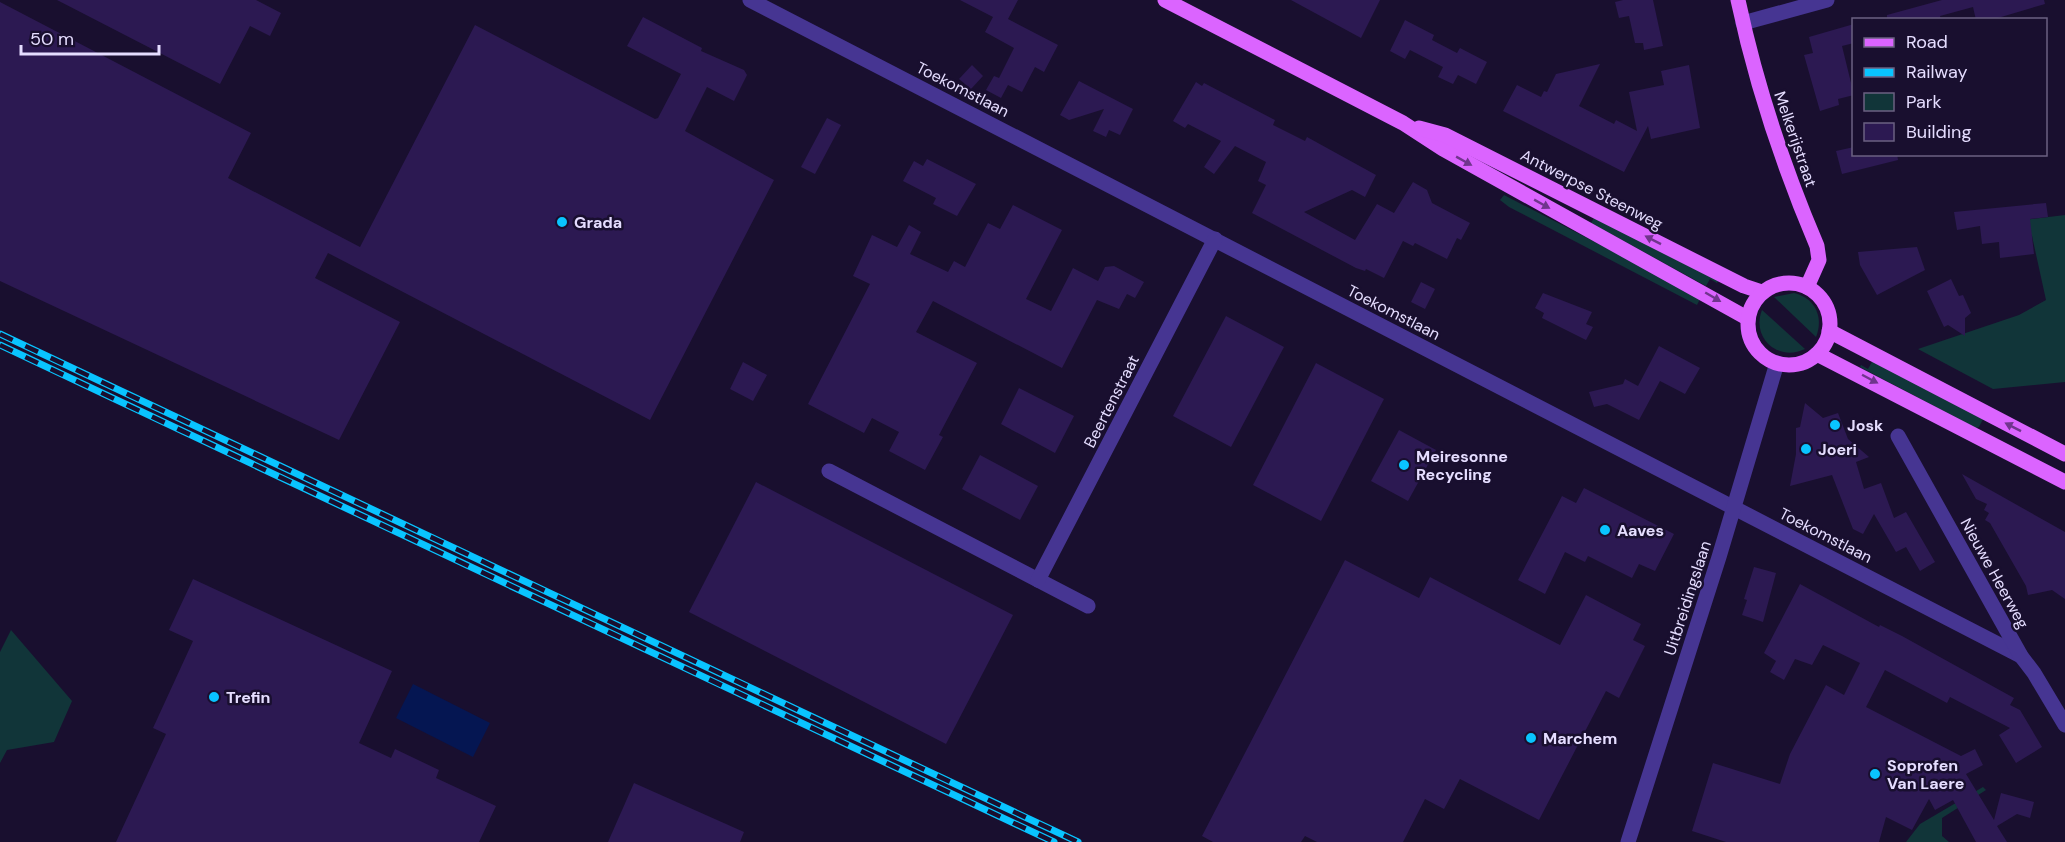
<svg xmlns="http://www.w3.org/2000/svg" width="2065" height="842" viewBox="0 0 2065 842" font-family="'DM Sans',sans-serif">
<rect width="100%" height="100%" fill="#190f2f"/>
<g fill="#113539">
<path d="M1504 195 1701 297 1697 305 1509 207 1500 200Z"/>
<path d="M2065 215V382L1993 389 1918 349 2019 315 2046 300 2032 236 2023 220Z"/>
<path d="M1595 216 1719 280 1717 283 1710 279 1706 286 1591 223Z"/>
<path d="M1794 293C1815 298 1824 317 1816 337L1774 297Z"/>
<path d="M1762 310 1805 349C1778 362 1751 338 1762 310Z"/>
<path d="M1873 360 1983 419 1979 427 1976 428 1860 367 1861 365 1868 369Z"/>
<path d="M11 630 72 701 54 742 7 750 0 763V652Z"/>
<path d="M1983 787 1986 790 1942 818V836L1949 842H1906L1920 824Z"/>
</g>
<path fill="#051652" d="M413 684 490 723 473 757 396 718Z"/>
<g fill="#2c1952">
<path d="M57 0H256L281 13 270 36 250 26 220 84Z"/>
<path d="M960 0H1018L1008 19 1058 45 1044 72 1035 67 1022 92 1008 85 1001 98 986 90 994 76 999 78 1014 48 985 32 993 17Z"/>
<path d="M1291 0H1380L1361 38Z"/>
<path d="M1623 0H1653L1663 46 1644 50 1643 43H1635L1629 16 1619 18 1615 2Z"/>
<path d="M1942 0H2044L2045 4 1991 20H1976L1973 7 1940 16 1941 20H1887V15Z"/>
<path d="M0 2 251 133 228 178 360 247 475 25 655 119 658 118 681 74 627 46 643 17 702 48 701 51 744 70 747 75 734 101 707 87 685 131 774 180 650 420 328 253 315 278 400 322 339 440 0 281Z"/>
<path d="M1405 20 1434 35 1432 40 1457 53 1460 48 1487 62 1476 84 1458 75 1453 84 1438 77 1443 67 1410 50 1405 59 1390 51Z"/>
<path d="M1854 24V43L1842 46 1854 95 1838 99 1839 105 1820 111 1804 55 1813 53 1809 37Z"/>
<path d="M1600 64 1579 106 1614 124 1616 120 1637 131 1629 92 1664 85 1661 71 1689 65 1700 128 1651 139 1648 126 1624 172 1503 111 1517 85 1541 97 1544 91 1547 92 1556 74Z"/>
<path d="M972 65 983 76 971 89 959 79Z"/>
<path d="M1079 81 1133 109 1120 135 1109 130 1106 137 1093 131 1104 109 1069 120 1060 115Z"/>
<path d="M1196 82 1202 86 1204 83 1275 120 1273 125 1305 141 1307 137 1376 175 1365 197 1352 190 1304 212 1355 240 1377 204 1394 213 1413 182 1427 190 1432 203 1470 223 1461 240 1457 238 1447 259 1415 243 1413 246 1403 241 1384 278 1366 269 1365 271 1356 268 1252 213 1266 185 1258 181 1266 162 1235 146 1214 174 1204 167 1221 141 1188 124 1185 128 1173 121Z"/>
<path d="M827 118 841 125 815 174 801 167Z"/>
<path d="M1854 147V154H1897L1898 160 1842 174 1836 151Z"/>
<path d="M927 159 976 184 957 216 933 204 936 198 903 181 914 161 923 166Z"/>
<path d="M2046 203 2048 217 2030 219 2034 254 2000 258 1999 242 1982 244 1980 226 1957 230 1954 212Z"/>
<path d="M1013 205 1062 230 1026 299 1051 311 1073 268 1098 281 1105 267 1114 266 1144 282 1135 298 1127 294 1119 309 1097 300 1062 368 933 301 916 332 977 363 939 435 943 437 925 470 889 451 899 432 872 418 864 433 808 404 870 284 853 276 872 235 897 247 909 225 921 232 910 254 948 272 954 261 965 267 988 223 1000 229Z"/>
<path d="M1917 247 1925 270 1877 295 1860 265 1858 252Z"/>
<path d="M1951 279 1959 296 1963 295 1971 313 1965 318V336L1948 325 1944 327 1927 291Z"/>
<path d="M1421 282 1435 289 1425 309 1411 302Z"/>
<path d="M1543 293 1592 312 1586 324 1593 327 1586 340 1542 318 1544 313 1535 308Z"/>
<path d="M1226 316 1284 347 1231 447 1173 416Z"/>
<path d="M1659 346 1700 368 1685 394 1660 381 1639 420 1607 404 1594 407 1589 392 1623 384 1625 379 1638 386Z"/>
<path d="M743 362 767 375 753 401 730 389Z"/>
<path d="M1316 363 1384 399 1321 521 1253 485Z"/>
<path d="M1019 388 1074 416 1055 453 1001 424Z"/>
<path d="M1805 403 1823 418 1838 413 1848 439 1869 457 1856 462 1864 489 1881 483 1894 518 1906 512 1935 562 1920 571 1906 547 1896 552 1874 514 1863 534 1853 529 1832 475 1790 486 1796 454V428L1800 427Z"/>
<path d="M1399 430 1436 450 1408 501 1371 481Z"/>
<path d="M980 455 1038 486 1020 520 962 489Z"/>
<path d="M1962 474 2065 532V599L2052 590 2028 595 2026 586 1990 523 1985 520 1989 513 1984 510 1987 504 1976 499Z"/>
<path d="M756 482 1013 615 946 744 689 612Z"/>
<path d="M1584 488 1674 534 1655 571 1639 564 1632 578 1588 556 1585 562 1565 552 1545 594 1518 580 1562 496 1576 503Z"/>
<path d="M1345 560 1419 598 1430 577 1560 645 1586 595 1641 624 1633 640 1645 646 1619 698 1606 691 1539 820 1460 779 1444 809 1425 799 1403 842H1317L1305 836 1301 842H1213L1202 836Z"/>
<path d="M1754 567 1776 573 1763 622 1742 615 1747 600 1744 599Z"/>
<path d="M193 579 392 671 359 743 391 758 395 749 439 770 436 778 496 806 479 842H116L166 734 153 728 193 641 169 630Z"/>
<path d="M1800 584 1879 627 1880 625 1902 636 2014 698 2010 705 2020 710 2042 747 2016 763 1999 735 2010 728 1950 697 1947 703 1885 670 1866 707 1961 756 1975 749 1983 765 1966 774 1994 820 2001 793 2034 802 2030 818 2017 814 1997 826 2007 842H1976L1953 800 1935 810 1929 799 1912 830 1886 817 1879 842H1726L1692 831 1713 763 1780 784 1790 754 1826 685 1844 695 1860 663 1823 645 1812 665 1795 659 1784 680 1770 672 1776 661 1764 653Z"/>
<path d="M634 783 744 832 740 842H608Z"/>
</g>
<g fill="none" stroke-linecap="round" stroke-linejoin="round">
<g stroke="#463592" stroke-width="15">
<path d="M750 0 2021 656"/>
<path d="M1743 23 1827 0"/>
<path d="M1898 436 2021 656 2034 673 2065 725"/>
<path d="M829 471 1088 606"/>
<path d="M1038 580 1215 239"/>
</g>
<path stroke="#463592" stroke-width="15" d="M1628 842 1719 557 1777 363"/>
<g stroke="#db64ff" stroke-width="15">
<path d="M1165 0 1403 123 1443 149 1747 318"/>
<path d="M1738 0C1756 85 1783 166 1817 246L1819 260 1807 287"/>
<path d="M1419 128 1445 135 1744 286 1762 292"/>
<circle cx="1789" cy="324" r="41"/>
<path d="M1829 331 2065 454"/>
<path d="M1817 354 2065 482"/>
</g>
<g stroke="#09c4ff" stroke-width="7">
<g id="rail">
<path d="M0 334 1078 842"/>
<path d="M0 345 1054 842"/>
</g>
</g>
<use href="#rail" stroke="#190f2f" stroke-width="4.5" stroke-dasharray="14" stroke-linecap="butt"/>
</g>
<defs><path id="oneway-solid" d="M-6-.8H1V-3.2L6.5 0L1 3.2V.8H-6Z" transform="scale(1.5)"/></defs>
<g fill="#70358d">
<use href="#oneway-solid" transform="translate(1464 161) rotate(29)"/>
<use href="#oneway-solid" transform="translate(1542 204) rotate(29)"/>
<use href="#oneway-solid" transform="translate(1653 240) rotate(-153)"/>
<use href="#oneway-solid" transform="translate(1713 297) rotate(30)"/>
<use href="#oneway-solid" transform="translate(1870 379) rotate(28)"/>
<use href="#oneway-solid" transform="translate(2013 427) rotate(-153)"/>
</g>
<g fill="#09c4ff" stroke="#190f2f" stroke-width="2">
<circle cx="562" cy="222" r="6"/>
<circle cx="1835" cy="425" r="6"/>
<circle cx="1806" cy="449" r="6"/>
<circle cx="1404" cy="465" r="6"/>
<circle cx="1605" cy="530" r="6"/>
<circle cx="214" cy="697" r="6"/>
<circle cx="1531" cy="738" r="6"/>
<circle cx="1875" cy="774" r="6"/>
</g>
<g text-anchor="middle" stroke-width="5" stroke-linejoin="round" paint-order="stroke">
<g font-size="16" fill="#e5ddff" stroke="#190f2f">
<text transform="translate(963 89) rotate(27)" y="6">Toekomstlaan</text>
<text transform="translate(1796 139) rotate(71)" y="6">Melkerijstraat</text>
<text transform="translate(1592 189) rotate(27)" y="6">Antwerpse Steenweg</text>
<text transform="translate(1394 312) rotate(27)" y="6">Toekomstlaan</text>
<text transform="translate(1111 401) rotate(-63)" y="6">Beertenstraat</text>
<text transform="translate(1826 535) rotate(27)" y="6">Toekomstlaan</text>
<text transform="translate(1995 573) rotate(61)" y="6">Nieuwe Heerweg</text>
<text transform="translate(1687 598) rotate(-72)" y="6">Uitbreidingslaan</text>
</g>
<g font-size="16" font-weight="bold" fill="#e5ddff" stroke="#190f2f" text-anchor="start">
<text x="574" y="228">Grada</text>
<text x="1847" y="431">Josk</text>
<text x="1818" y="455">Joeri</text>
<text x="1416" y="462">Meiresonne<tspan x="1416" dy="18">Recycling</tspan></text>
<text x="1617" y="536">Aaves</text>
<text x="226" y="703">Trefin</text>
<text x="1543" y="744">Marchem</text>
<text x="1887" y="771">Soprofen<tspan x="1887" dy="18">Van Laere</tspan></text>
</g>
</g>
<rect x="1852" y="18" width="195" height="138" fill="#190f2f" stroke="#6b6182" stroke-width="1.5"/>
<rect x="1864" y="38" width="30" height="9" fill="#db64ff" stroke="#6b6182" stroke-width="1.5"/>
<text x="1906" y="48" font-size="18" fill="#e5ddff">Road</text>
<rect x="1864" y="68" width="30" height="9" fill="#09c4ff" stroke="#6b6182" stroke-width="1.5"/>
<text x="1906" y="78" font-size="18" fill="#e5ddff">Railway</text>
<rect x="1864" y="93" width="30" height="18" fill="#113539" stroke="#6b6182" stroke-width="1.5"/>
<text x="1906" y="108" font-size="18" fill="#e5ddff">Park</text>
<rect x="1864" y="123" width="30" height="18" fill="#2c1952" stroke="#6b6182" stroke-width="1.5"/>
<text x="1906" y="138" font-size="18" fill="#e5ddff">Building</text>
<path d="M21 45v9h138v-9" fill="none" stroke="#e5ddff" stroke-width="3"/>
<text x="30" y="45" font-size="18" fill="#e5ddff" stroke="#190f2f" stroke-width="4.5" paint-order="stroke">50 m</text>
</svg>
